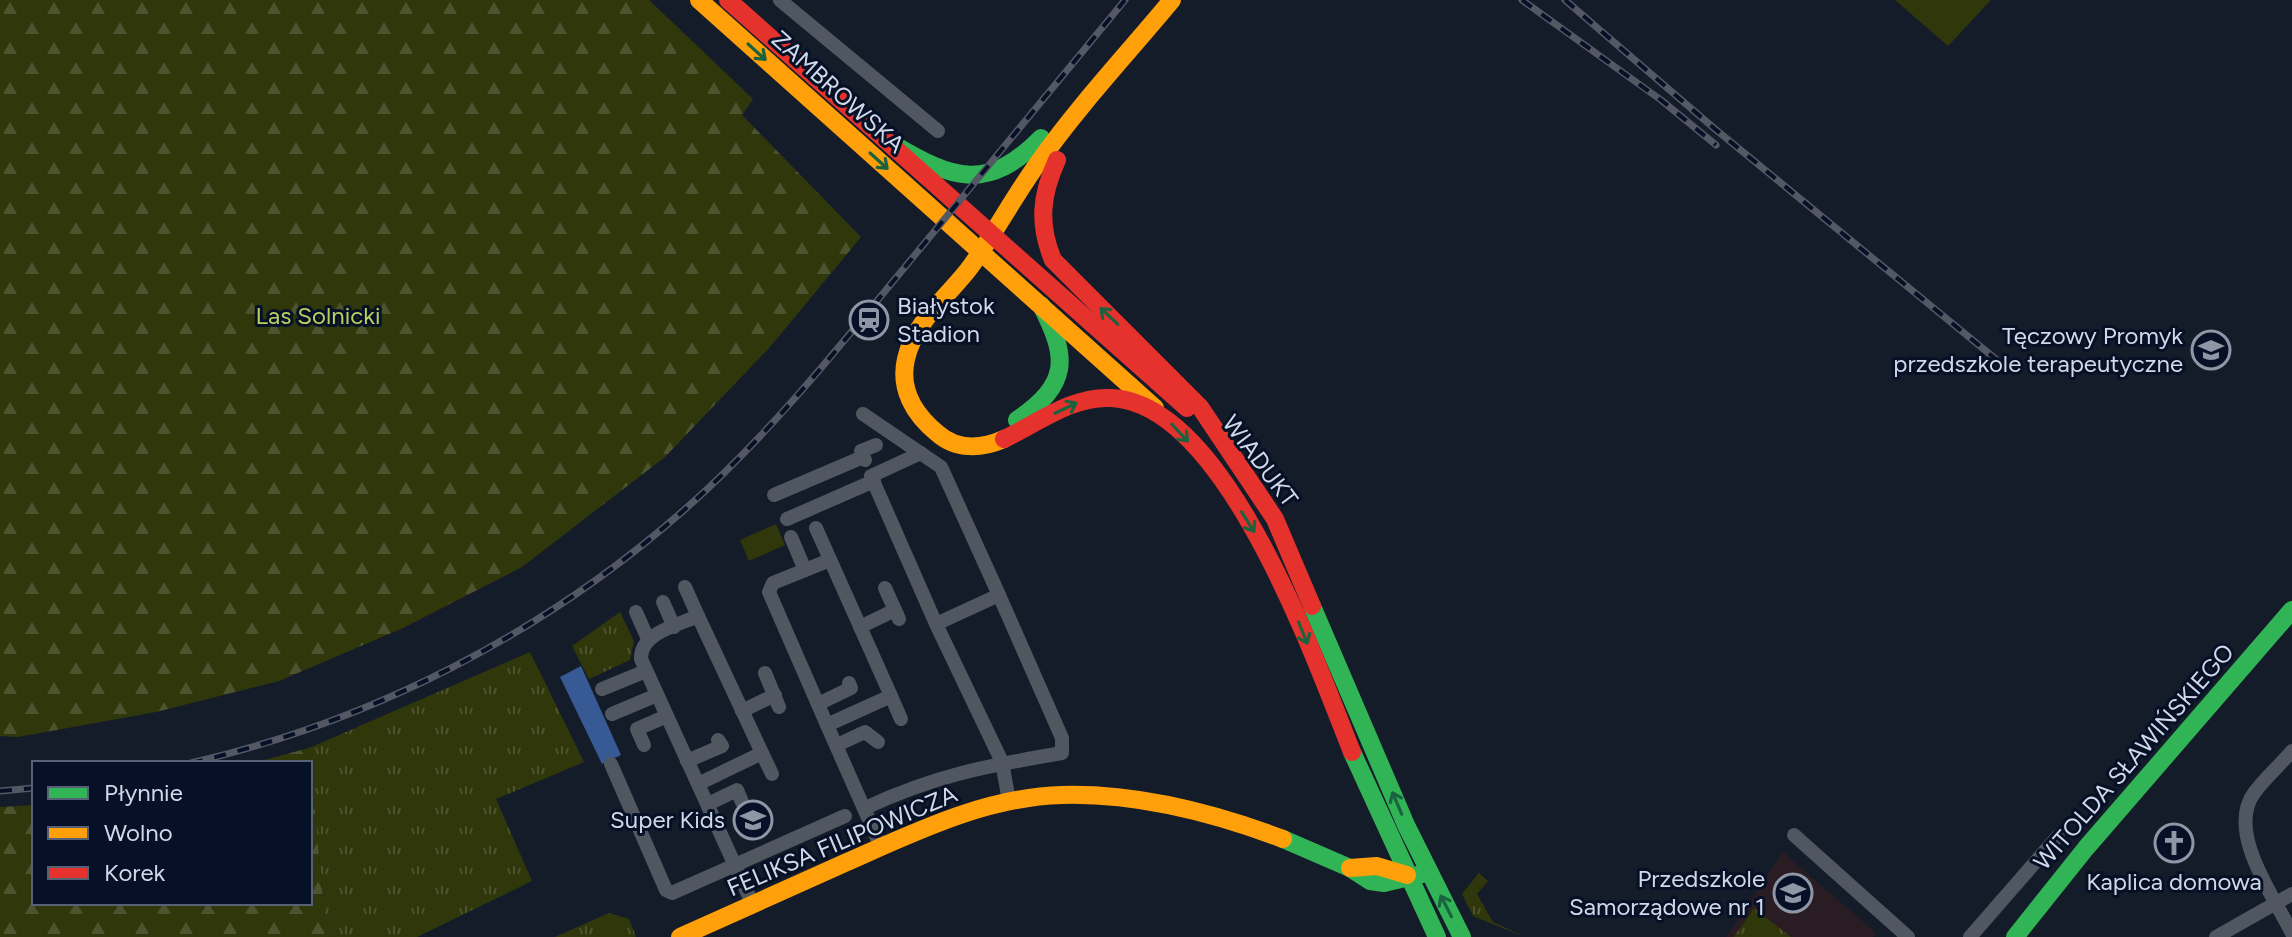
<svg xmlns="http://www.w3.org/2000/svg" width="2292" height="937" viewBox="0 0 2292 937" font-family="Figtree,sans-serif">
<defs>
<pattern id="grass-tufts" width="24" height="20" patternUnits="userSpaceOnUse" patternTransform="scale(2)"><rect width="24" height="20" fill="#30370b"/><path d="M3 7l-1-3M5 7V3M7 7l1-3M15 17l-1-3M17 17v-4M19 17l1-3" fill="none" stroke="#4d532f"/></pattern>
<pattern id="forest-firs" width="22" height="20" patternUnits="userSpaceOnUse" patternTransform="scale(2)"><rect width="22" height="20" fill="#30370b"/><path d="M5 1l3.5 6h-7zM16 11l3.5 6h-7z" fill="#4d532f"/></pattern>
</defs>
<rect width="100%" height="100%" fill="#151c29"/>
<path fill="#2a1c23" d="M1783 852 1876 933 1873 937H1726Z"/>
<g fill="url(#grass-tufts)">
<path d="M620 612 634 641 630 660 589 679 572 646Z"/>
<path d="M530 652 584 762 496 799 532 881 417 937H334L325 922 309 748Z"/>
<path d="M1479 873 1488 881 1477 894 1493 922 1525 937 1473 916 1462 894Z"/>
<path d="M1754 908 1791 937H1734Z"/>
<path d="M609 913 629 919 636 937H555Z"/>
</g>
<g fill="url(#forest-firs)">
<path d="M0 0H649L753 99 742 115 861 237 770 347 665 457 522 567 403 628 279 681 156 712 18 737 0 736Z"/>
<path d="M309 748 325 921 334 937H0V807L34 805V903H310V763H253Z"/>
</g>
<g fill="#30370b">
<path d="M1895 0H1991L1948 46Z"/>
<path d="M776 524 785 545 749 561 740 540Z"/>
</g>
<path fill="#375994" d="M581 666 621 755 602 764 560 677Z"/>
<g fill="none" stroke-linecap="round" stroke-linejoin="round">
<g stroke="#505761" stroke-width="14">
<path d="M780 0 938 131"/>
<path d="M863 414 941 467 999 595"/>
<path d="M921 453 871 476 936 624"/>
<path d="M865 460 861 451 876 445"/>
<path d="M774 495 863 457"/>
<path d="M787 519 874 481"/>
<path d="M816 528 891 696 827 725 881 847"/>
<path d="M791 537 805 570"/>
<path d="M685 587 698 616"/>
<path d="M885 588 899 619"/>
<path d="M663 602 674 627"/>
<path d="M636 612 648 639"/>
<path d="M860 627 895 610"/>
<path d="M765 673 779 707"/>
<path d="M602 689 646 671"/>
<path d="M891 696 901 719"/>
<path d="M818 704 851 688 849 683"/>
<path d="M742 711 775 695"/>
<path d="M612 714 657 695"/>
<path d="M827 725 769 592 773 583 830 560"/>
<path d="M644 745 637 729 667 716"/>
<path d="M837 745 865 732 878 742"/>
<path d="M2292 751C2280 765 2265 778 2254 793 2226 832 2274 897 2292 933"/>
<path d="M762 753 772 774"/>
<path d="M687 761 722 746 718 740"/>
<path d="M611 764 666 890 672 893 845 816"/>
<path d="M698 784 641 659C640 633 678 625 698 616L762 753 698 784 753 905"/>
<path d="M708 804 737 790 742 802"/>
<path d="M865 808C936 775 986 766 1062 753V738L999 595 936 624 1002 762 1009 801"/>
<path d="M1794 835 1908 937"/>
<path d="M1970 937 2058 836"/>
<path d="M2216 937 2292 894"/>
</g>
<g stroke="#30b455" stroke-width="18">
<path d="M893 144C953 180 988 192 1041 138"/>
<path d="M1017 420C1069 384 1069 359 1041 305"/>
<path d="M1312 606 1406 825 1462 937"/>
<path d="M1352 752 1437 937"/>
<path d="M1283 839 1350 868 1370 881 1384 883 1422 874"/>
<path d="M2015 937 2086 848 2292 610"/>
</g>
<g stroke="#ff9f0a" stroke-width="18">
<path d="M699 0 1155 408"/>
<path d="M1004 439C981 449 956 450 937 433 914 414 899 389 906 359 914 321 950 295 971 266 996 231 1016 193 1041 159 1081 103 1128 53 1172 0"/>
<path d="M1350 868 1377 866 1407 875"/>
<path d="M680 937C736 912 792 887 847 862 915 832 986 797 1062 795 1136 793 1214 813 1283 839"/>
</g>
<g stroke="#e5322d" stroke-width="18">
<path d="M728 0 1187 408"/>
<path d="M1057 160C1041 195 1038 224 1053 260L1200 407 1275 519 1312 606"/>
<path d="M1004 439C1038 423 1072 396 1111 398 1226 403 1315 660 1352 752"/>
</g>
<g stroke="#535864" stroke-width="7">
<g id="rail">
<path d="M1522 0 1661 100 1716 145"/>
<path d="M1565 0 1715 129 1997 360"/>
<path d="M191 763C372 721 543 634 683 511 764 440 832 356 900 273 975 182 1050 91 1125 0"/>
<path d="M0 791 34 788"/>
</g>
</g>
<use href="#rail" stroke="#061127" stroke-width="4" stroke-dasharray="12" stroke-linecap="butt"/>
</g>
<defs><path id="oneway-shaft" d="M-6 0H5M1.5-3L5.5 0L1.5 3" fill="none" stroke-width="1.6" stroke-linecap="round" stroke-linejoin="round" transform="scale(2)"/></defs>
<g stroke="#1b623e">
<use href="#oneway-shaft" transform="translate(757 52) rotate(42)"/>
<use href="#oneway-shaft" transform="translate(879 161) rotate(42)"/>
<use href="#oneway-shaft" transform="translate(1109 316) rotate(-137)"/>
<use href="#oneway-shaft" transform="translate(1066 408) rotate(-26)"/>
<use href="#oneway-shaft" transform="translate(1180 433) rotate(47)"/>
<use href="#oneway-shaft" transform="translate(1248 522) rotate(58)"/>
<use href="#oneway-shaft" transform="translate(1303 633) rotate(68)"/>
<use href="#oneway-shaft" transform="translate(1397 803) rotate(-113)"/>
<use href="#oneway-shaft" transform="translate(1446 906) rotate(-117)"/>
</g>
<defs>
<g id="station-ring" transform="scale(2)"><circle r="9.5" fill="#061127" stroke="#8f97a6" stroke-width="1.5"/><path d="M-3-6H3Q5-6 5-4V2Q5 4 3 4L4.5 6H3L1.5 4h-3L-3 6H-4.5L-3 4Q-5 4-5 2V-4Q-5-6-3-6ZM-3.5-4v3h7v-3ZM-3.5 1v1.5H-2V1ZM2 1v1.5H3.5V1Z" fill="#8f97a6"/></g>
<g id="school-ring" transform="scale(2)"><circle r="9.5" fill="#061127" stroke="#8f97a6" stroke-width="1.5"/><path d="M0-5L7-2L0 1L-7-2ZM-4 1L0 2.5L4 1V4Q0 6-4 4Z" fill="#8f97a6"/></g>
<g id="church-ring" transform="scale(2)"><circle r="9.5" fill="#061127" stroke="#8f97a6" stroke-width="1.5"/><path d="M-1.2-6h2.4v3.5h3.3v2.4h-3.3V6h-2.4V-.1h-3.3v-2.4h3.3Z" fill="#8f97a6"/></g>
</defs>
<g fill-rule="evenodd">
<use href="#station-ring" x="869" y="320"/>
<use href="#school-ring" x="2211" y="350"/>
<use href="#school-ring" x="753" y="820"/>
<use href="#church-ring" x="2174" y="843"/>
<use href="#school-ring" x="1793" y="893"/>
</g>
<g text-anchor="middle" stroke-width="6" stroke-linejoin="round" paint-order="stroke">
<g font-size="24" fill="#d0d9e9" stroke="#061127">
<text transform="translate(838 92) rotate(42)" y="8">ZAMBROWSKA</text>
<text transform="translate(1260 461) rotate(53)" y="8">WIADUKT</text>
<text transform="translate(2134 757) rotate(-49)" y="8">WITOLDA SŁAWIŃSKIEGO</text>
<text transform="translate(842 841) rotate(-23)" y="8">FELIKSA FILIPOWICZA</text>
</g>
<g font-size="24" fill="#d0d9e9" stroke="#061127" text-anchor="end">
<text x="897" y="314" text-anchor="start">Białystok<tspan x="897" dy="28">Stadion</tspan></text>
<text x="2183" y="344">Tęczowy Promyk<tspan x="2183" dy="28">przedszkole terapeutyczne</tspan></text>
<text x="725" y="828">Super Kids</text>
<text x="1765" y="887">Przedszkole<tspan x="1765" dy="28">Samorządowe nr 1</tspan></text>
<text x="2174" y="890" text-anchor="middle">Kaplica domowa</text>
</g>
<g font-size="24" fill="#bcce5c" stroke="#061127">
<text x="318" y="324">Las Solnicki</text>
</g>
</g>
<rect x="32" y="761" width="280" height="144" fill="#061127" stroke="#576175" stroke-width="2"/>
<rect x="48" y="787" width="40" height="12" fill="#30b455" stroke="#576175" stroke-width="2"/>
<text x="104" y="801" font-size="24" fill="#d0d9e9">Płynnie</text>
<rect x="48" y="827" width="40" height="12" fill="#ff9f0a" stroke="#576175" stroke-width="2"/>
<text x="104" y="841" font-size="24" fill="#d0d9e9">Wolno</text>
<rect x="48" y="867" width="40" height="12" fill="#e5322d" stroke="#576175" stroke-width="2"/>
<text x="104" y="881" font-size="24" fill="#d0d9e9">Korek</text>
</svg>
